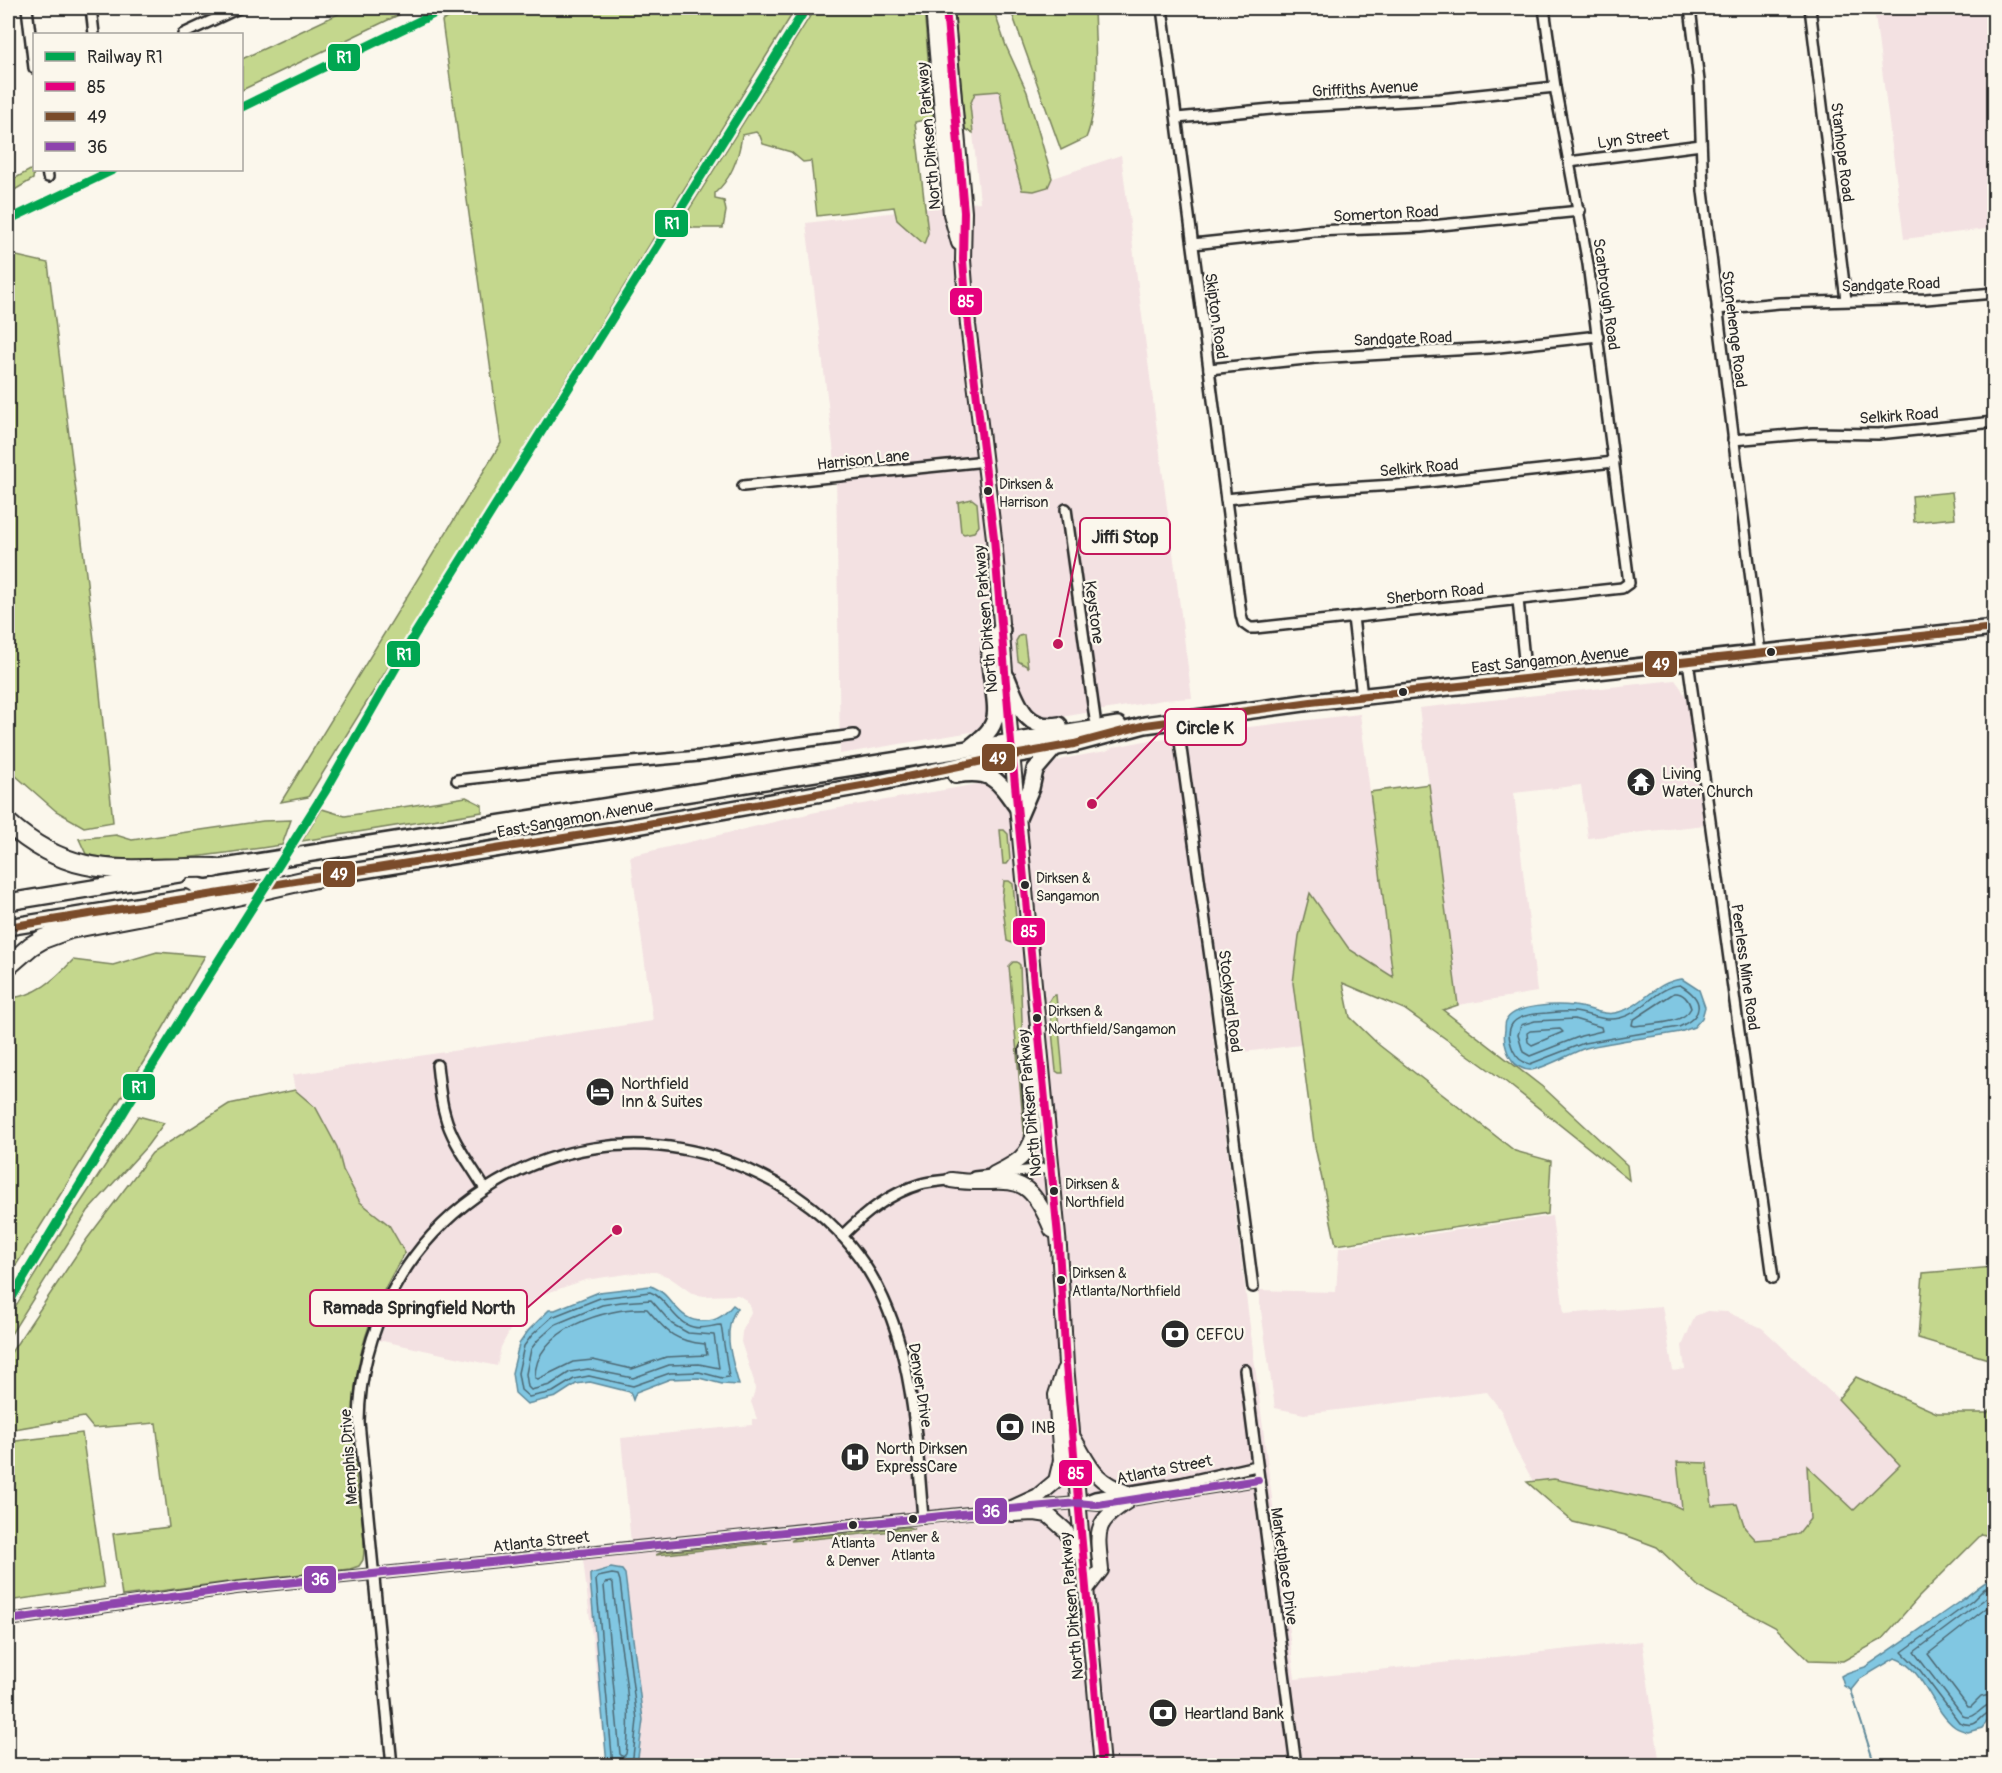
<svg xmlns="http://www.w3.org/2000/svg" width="2002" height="1773" viewBox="0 0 2002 1773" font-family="Pangolin,sans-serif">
<rect width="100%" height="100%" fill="#fbf7ec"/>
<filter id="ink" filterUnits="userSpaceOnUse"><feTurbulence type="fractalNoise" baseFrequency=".0167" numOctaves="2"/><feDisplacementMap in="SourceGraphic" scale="12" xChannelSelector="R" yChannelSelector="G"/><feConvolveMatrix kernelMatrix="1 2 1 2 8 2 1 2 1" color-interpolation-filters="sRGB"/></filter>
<g filter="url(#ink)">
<g fill="#f3e1e2">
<path d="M1874 8H1994V228L1904 239Z"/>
<path d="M1000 91 1008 141 1024 188 1121 155 1192 698 1163 700 840 754 836 470 806 223 980 202 970 105 975 93Z"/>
<path d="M1675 680 1681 688 1687 700 1705 825 1588 838 1581 785 1514 793 1537 992 1458 1005 1419 708Z"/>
<path d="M1360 714 1394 977 1349 949 1310 893 1299 936 1293 983 1301 1045 1226 1054 1186 747 1189 736 1206 732Z"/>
<path d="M1170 739 1176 747 1295 1679 1642 1641 1660 1765H607L583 1559 632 1554 621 1438 752 1425V1419H757L751 1402 755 1390 754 1381 741 1342 742 1332 751 1312 749 1304 746 1300 738 1295 704 1296 693 1294 669 1277 656 1272H641L585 1280 541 1295 519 1313 501 1347 497 1366 378 1340 400 1290 412 1271 405 1253 389 1225 360 1202 343 1170 337 1147 316 1108 295 1090 292 1075 653 1021 630 856 816 812 1042 773 1055 762 1067 758 1106 751 1114 747 1145 741Z"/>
<path d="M1552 1216 1564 1314 1662 1306 1673 1371 1685 1369 1682 1346 1695 1316 1707 1311 1727 1312 1762 1328 1838 1399 1901 1465 1854 1510 1807 1467 1810 1519 1798 1534 1779 1538 1756 1540 1745 1528 1737 1504 1683 1509 1669 1503 1554 1479 1533 1481 1514 1447 1502 1412 1487 1392 1304 1414 1275 1408 1258 1290 1336 1292 1339 1248Z"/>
</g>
<g fill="#c4d78d" stroke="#78815c" stroke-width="1.5">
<path d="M351 8H413L242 90V59Z"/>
<path d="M468 8H796L308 797 281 802 501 443 442 21Z"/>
<path d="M815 8H924L933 118 915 122 928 233 924 244 897 220 894 207 817 216 811 161 803 162 791 152 763 144 760 136 756 132 742 135C739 157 732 178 715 193V199L724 201 726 211 723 228H694L680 224Z"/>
<path d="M954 8H993L1006 46 1027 92 1052 178 1048 187 1034 191 1022 190 1008 140 1000 91 975 93 970 105 973 133 965 129Z"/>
<path d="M1010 8H1094C1095 44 1100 105 1086 138L1061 150Z"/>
<path d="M34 168 33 179 8 194V182Z"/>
<path d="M8 254 48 263 97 664 113 822 84 827 56 811 8 769Z"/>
<path d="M1952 492 1955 518 1914 522 1912 496Z"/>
<path d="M972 499 977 503 979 526 974 532 964 534 961 532 958 502Z"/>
<path d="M1024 635 1028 667 1018 661 1016 641 1019 636Z"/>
<path d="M1429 784 1458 1005 1443 1010 1545 1089 1627 1165 1629 1180 1506 1082 1404 1009 1343 983 1350 1017 1379 1045 1515 1151 1551 1161 1548 1214 1336 1245 1314 1142 1293 983 1299 936 1310 893 1349 949 1393 977 1370 792Z"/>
<path d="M466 797 482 805V812L302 841 322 809 345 816Z"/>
<path d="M291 820 282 845C222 853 145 869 86 854L79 839 116 835 132 840 263 821Z"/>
<path d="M1000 830H1004L1008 834 1010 860 1007 864H1003Z"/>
<path d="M1004 881H1009L1013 884 1018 940 1015 944 1007 941 1002 898Z"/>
<path d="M157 952 205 956 144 1061 8 1278V998C36 997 54 980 73 960L113 965Z"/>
<path d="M1013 962H1017L1020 965 1023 1048 1030 1129 1025 1141 1009 966Z"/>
<path d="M1056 995 1063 1073H1059L1056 1071 1049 1001 1052 996Z"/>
<path d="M295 1090 316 1108 337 1147 343 1170 360 1202 389 1225 405 1253C359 1326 347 1387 356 1473 358 1496 367 1540 363 1560L359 1566 350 1569 228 1582 122 1596 113 1534 169 1527 156 1423 93 1428 84 1417 8 1430V1357L87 1239 152 1153 229 1104Z"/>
<path d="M138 1116 164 1123 147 1146 88 1211 8 1339V1318L67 1223Z"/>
<path d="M1994 1267V1367L1988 1359 1918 1338 1923 1273Z"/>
<path d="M1856 1377 1937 1413H1987L1994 1406V1537L1982 1534 1918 1598 1881 1640 1843 1661 1809 1660 1775 1627 1699 1587 1657 1547 1625 1535 1573 1522 1527 1482 1554 1479 1669 1503 1682 1509 1677 1462 1707 1463 1712 1506 1737 1504 1745 1528 1756 1540 1779 1538 1798 1534 1810 1519 1807 1466 1854 1510 1900 1465 1838 1399Z"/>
<path d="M82 1433 104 1587 8 1601V1442Z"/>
<path d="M908 1527 914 1529 791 1541 796 1538Z"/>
<path d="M764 1542 768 1543 656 1555 662 1552Z"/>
</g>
<g fill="#81c7e2" stroke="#5f8999" stroke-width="1.5">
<path d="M1682 979 1699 990 1705 1007 1702 1018 1694 1027 1680 1032C1649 1038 1617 1040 1586 1048 1570 1053 1547 1068 1531 1070 1524 1071 1515 1065 1512 1060 1506 1052 1503 1039 1505 1030 1505 1027 1505 1023 1506 1021 1513 1004 1559 1004 1574 1006 1590 1007 1603 1017 1619 1012 1643 1006 1654 982 1682 979Z"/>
<path d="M650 1286C673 1292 676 1323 705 1321 718 1321 725 1314 733 1305L737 1308C721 1332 732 1359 739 1385L722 1384 699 1378 670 1379 636 1392 633 1400 630 1392 590 1382 576 1384 556 1397 527 1404 515 1393 512 1373 519 1344 528 1331 549 1310H555L599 1292Z"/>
<path d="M611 1568 622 1570 625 1574 643 1720 637 1765H607L590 1578V1574Z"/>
<path d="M1993 1578 1994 1713 1982 1728 1968 1732C1964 1731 1958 1729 1955 1727 1931 1709 1924 1668 1895 1658L1860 1679 1851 1690 1844 1686 1841 1676C1849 1671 1856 1670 1865 1667 1897 1646 1927 1624 1959 1602 1971 1594 1980 1584 1993 1578Z"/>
</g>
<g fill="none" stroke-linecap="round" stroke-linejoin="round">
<g stroke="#4d6974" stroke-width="1.5">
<path d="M1680 985C1704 999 1705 1015 1679 1027L1584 1043 1530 1064C1521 1062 1517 1058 1513 1050 1500 1019 1522 1014 1547 1013 1556 1012 1566 1011 1575 1012 1591 1014 1603 1022 1620 1018 1643 1013 1656 987 1680 985Z"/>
<path d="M1674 993C1683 992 1689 1000 1691 1008 1683 1025 1652 1023 1635 1026L1632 1025 1633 1020Z"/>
<path d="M1574 1019 1601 1027 1602 1031 1581 1036 1530 1056 1523 1052 1518 1035 1521 1025 1535 1021Z"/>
<path d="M1560 1029 1563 1032 1532 1045 1528 1042 1527 1033 1530 1031Z"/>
<path d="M650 1292C666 1297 674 1323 693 1327 703 1330 713 1325 721 1325L729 1377 722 1378 699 1372 670 1373 633 1386 589 1376 574 1379 553 1392 529 1397 521 1390 518 1373 524 1346 532 1335 552 1317 600 1298Z"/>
<path d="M651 1300 672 1324 688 1333 714 1335 719 1368 699 1364 669 1365 633 1378 588 1369 570 1372 550 1385 531 1390 528 1387 526 1374 531 1349 538 1340 556 1324 602 1305 621 1302Z"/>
<path d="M647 1309C667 1332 673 1341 705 1344L707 1355 666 1357 632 1369 593 1360 573 1362 538 1379 535 1378C534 1329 607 1307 647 1309Z"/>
<path d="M611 1582 613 1584C617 1641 635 1697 626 1754L623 1757 620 1754 604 1586 605 1583Z"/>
<path d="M1994 1584 1984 1589 1972 1601 1902 1652 1919 1669 1959 1722C1981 1731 1978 1713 1994 1711"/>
<path d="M1994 1592 1914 1652 1963 1716C1977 1721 1981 1704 1994 1703"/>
<path d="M1994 1602 1928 1654 1968 1707H1971L1981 1697 1994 1694"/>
<path d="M613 1766 596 1580 598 1577 612 1574 618 1575 620 1581 637 1720 632 1766"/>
</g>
<path stroke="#5f8999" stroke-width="2" d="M1851 1690 1875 1766"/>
<g stroke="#2b2b2b" stroke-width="14">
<g id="street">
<path d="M27 8 34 68"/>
<path d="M91 8 94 34"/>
<path d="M1162 8 1241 615 1243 623 1250 628H1255L1622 588 1629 583 1588 264 1555 87 1544 8"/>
<path d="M1690 8 1699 81 1703 191 1760 653"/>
<path d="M1810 8 1846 300"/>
<path d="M183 34 239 8"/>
<path d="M1177 118 1281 108 1440 99 1555 87"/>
<path d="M1569 162 1701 145"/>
<path d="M47 170 48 177"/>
<path d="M1193 244 1314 231 1421 227 1580 211"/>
<path d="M1717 309 1779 303 1926 299 1994 293"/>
<path d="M1209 369 1315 358 1490 348 1598 336"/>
<path d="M1733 440 1813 433 1878 434 1994 422"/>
<path d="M743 486 986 461"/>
<path d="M1226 499 1314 490 1410 484 1614 462"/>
<path d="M1066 509 1095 719"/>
<path d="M1518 600 1526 679"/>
<path d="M1353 617 1362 697"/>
<path d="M1688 661 1773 1278"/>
<path d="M1177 720 1215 993 1253 1287"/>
<path d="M457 780 555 769 699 756 854 735"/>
<path d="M437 1065C439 1081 440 1099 445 1115 452 1142 471 1165 485 1189"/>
<path d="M974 1177 1051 1168"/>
<path d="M842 1236C865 1213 890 1193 921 1184 932 1181 944 1181 955 1179"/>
<path d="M1245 1370 1296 1766"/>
<path d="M1082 1502 1095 1497 1181 1483 1256 1466"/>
<path d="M1027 1507 1078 1503 1098 1505 1258 1480"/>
<path d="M8 1620 236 1588 998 1510"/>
<path d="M392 1766 359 1422C361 1232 546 1097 727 1161 774 1178 819 1206 850 1245 913 1321 915 1424 923 1518"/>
</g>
</g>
<g stroke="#2b2b2b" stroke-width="18">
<g id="secondary">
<path d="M933 8 951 214 959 243"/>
<path d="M946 8 964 212 963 260 968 325 994 538 1010 732 1059 1247 1066 1365 1102 1766"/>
<path d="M994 1174C1015 1163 1026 1159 1034 1135L1027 1050 1039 1029"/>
<path d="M951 1180C1009 1189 1024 1162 1052 1230"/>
<path d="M1074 1439C1091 1467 1093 1480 1125 1492"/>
<path d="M1010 1509 1038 1496 1056 1481 1061 1460 1056 1395 1064 1370"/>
<path d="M994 1510 1012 1514 1035 1513 1048 1515 1065 1530 1081 1556"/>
<path d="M1087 1588 1101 1570C1097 1531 1093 1523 1128 1501"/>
</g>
</g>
<g stroke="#2b2b2b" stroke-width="20">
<g id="primary">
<path d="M1007 678C1018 704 1025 731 1059 725"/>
<path d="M972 746C982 738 993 730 995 717 1000 691 976 648 1002 630"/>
<path d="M956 775C992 769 998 780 1017 807"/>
<path d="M1019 816 1031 788 1035 770 1054 748"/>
<path d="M206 870 1118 725"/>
<path d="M307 879 614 830 873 784 992 759 1074 744 1145 725 1311 702 1994 628"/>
<path d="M8 902 179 874"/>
<path d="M8 927 185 898"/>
</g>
</g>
<g stroke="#2b2b2b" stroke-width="22">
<g id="highway">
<path d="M8 823C77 885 131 866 215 868"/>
<path d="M8 966 31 946 43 939 70 929 196 905 316 878"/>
</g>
</g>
<use href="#street" stroke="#fbf7ec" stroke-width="9"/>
<use href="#secondary" stroke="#fbf7ec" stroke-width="14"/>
<use href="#primary" stroke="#fbf7ec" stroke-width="15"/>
<use href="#highway" stroke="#fbf7ec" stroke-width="18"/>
<g stroke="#fbf7ec" stroke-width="12">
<path id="bus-1" d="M946 8 964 212 963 260 968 325 994 538 1010 732 1059 1247 1066 1365 1102 1766"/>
</g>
<g stroke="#fbf7ec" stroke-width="12">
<path id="bus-2" d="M8 927 614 830 873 784 992 759 1074 744 1145 725 1311 702 1994 628"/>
</g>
<g stroke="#fbf7ec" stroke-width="12">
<path id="bus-3" d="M8 1620 236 1588 1010 1509 1078 1503 1098 1505 1258 1480"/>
</g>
<use href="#bus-1" stroke="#e5007d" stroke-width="8"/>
<use href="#bus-2" stroke="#7a4b2a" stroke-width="8"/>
<use href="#bus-3" stroke="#8e44ad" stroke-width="8"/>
<g stroke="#fbf7ec" stroke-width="14">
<g id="rail-1">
<path d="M242 107 446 8"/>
<path d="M8 220 113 170"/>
<path d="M8 1304 131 1100 326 790 415 634 806 8"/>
</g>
</g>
<use href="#rail-1" stroke="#00a651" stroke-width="9"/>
</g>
</g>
<defs>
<g id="temple-disc" transform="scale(1.5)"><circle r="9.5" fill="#2b2b2b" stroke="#fbf7ec"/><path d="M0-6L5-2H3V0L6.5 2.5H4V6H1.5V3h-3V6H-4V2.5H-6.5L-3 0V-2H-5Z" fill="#fff"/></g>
<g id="hotel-disc" transform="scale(1.5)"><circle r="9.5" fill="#2b2b2b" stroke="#fbf7ec"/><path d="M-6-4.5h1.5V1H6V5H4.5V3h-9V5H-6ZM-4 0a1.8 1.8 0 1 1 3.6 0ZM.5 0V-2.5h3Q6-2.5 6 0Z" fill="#fff"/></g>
<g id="bank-disc" transform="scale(1.5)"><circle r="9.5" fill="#2b2b2b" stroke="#fbf7ec"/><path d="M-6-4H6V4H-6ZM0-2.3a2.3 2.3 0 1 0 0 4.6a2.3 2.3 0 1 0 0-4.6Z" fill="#fff"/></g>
<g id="hospital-disc" transform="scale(1.5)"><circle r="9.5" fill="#2b2b2b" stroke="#fbf7ec"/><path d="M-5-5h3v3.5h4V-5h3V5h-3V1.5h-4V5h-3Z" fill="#fff"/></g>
</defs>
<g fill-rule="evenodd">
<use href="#temple-disc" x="1641" y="782"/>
<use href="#hotel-disc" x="600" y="1092"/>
<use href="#bank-disc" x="1175" y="1334"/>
<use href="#bank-disc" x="1010" y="1427"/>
<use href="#hospital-disc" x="855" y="1457"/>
<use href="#bank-disc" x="1163" y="1713"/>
</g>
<g fill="#2b2b2b" stroke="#fbf7ec" stroke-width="2">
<circle cx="988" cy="491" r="5"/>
<circle cx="1771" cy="652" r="5"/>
<circle cx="1403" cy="692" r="5"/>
<circle cx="1025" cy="885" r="5"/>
<circle cx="1037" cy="1018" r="5"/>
<circle cx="1054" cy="1191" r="5"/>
<circle cx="1061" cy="1280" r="5"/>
<circle cx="913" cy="1519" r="5"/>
<circle cx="853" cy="1525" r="5"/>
</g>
<g text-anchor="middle" stroke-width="4.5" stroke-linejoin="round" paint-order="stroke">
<g font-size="14" fill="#2b2b2b" stroke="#fbf7ec" text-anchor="start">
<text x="999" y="489">Dirksen &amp;<tspan x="999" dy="18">Harrison</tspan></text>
<text x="1036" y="883">Dirksen &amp;<tspan x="1036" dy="18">Sangamon</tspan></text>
<text x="1048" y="1016">Dirksen &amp;<tspan x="1048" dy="18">Northfield/Sangamon</tspan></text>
<text x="1065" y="1189">Dirksen &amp;<tspan x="1065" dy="18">Northfield</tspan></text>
<text x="1072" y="1278">Dirksen &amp;<tspan x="1072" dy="18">Atlanta/Northfield</tspan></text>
<text x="913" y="1542" text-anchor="middle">Denver &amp;<tspan x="913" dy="18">Atlanta</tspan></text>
<text x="853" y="1548" text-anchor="middle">Atlanta<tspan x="853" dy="18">&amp; Denver</tspan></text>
</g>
<g font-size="16" fill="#2b2b2b" stroke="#fbf7ec">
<text transform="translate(1365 88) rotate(-3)" y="6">Griffiths Avenue</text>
<text transform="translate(928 136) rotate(-95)" y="6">North Dirksen Parkway</text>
<text transform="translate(1633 138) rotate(-7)" y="6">Lyn Street</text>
<text transform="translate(1843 152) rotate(83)" y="6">Stanhope Road</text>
<text transform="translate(1386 213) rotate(-3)" y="6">Somerton Road</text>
<text transform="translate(1891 284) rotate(-2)" y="6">Sandgate Road</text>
<text transform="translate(1607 294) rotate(82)" y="6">Scarbrough Road</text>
<text transform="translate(1217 316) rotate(82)" y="6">Skipton Road</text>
<text transform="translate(1735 329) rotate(83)" y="6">Stonehenge Road</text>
<text transform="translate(1403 338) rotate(-2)" y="6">Sandgate Road</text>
<text transform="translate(1899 415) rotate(-4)" y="6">Selkirk Road</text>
<text transform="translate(863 459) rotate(-6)" y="6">Harrison Lane</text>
<text transform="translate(1419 467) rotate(-5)" y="6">Selkirk Road</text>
<text transform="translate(1435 593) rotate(-6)" y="6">Sherborn Road</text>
<text transform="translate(1095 612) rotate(82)" y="6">Keystone</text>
<text transform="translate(985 619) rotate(-95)" y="6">North Dirksen Parkway</text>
<text transform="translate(1550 659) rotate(-6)" y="6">East Sangamon Avenue</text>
<text transform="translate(575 818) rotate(-10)" y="6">East Sangamon Avenue</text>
<text transform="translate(1746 967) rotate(82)" y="6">Peerless Mine Road</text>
<text transform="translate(1231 1001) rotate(83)" y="6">Stockyard Road</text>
<text transform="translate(1029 1103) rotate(-95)" y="6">North Dirksen Parkway</text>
<text transform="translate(921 1385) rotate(81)" y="6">Denver Drive</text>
<text transform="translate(348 1457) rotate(-94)" y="6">Memphis Drive</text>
<text transform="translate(1164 1469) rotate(-11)" y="6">Atlanta Street</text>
<text transform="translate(541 1541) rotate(-6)" y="6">Atlanta Street</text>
<text transform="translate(1285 1566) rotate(82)" y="6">Marketplace Drive</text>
<text transform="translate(1071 1606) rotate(-95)" y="6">North Dirksen Parkway</text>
</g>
<g font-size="16" fill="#2b2b2b" stroke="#fbf7ec" text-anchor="start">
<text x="1662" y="779">Living<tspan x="1662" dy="18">Water Church</tspan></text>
<text x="621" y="1089">Northfield<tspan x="621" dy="18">Inn &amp; Suites</tspan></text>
<text x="1196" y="1340">CEFCU</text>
<text x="1031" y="1433">INB</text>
<text x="876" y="1454">North Dirksen<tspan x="876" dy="18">ExpressCare</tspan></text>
<text x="1184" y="1719">Heartland Bank</text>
</g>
</g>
<path fill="none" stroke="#c2185b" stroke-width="2" d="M1058 644L1080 536M1092 804L1165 727M617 1230L527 1308"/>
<g fill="#c2185b" stroke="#fbf7ec" stroke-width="2">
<circle cx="1058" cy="644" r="6"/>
<circle cx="1092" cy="804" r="6"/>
<circle cx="617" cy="1230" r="6"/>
</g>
<g fill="#fbf7ec" stroke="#c2185b" stroke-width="2">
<rect x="1080" y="518" width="90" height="36" rx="6"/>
<rect x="1165" y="709" width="81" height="36" rx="6"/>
<rect x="310" y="1290" width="217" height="36" rx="6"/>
</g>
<g font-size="18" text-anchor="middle" font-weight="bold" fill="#2b2b2b">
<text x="1125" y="543">Jiffi Stop</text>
<text x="1205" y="734">Circle K</text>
<text x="419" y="1314">Ramada Springfield North</text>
</g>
<g stroke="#fbf7ec" stroke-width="2">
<rect x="327" y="43" width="34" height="29" rx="6" fill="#00a651"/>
<rect x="654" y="209" width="35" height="29" rx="6" fill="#00a651"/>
<rect x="949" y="287" width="34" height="29" rx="6" fill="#e5007d"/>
<rect x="386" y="640" width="35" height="28" rx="6" fill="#00a651"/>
<rect x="1644" y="650" width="34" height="28" rx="6" fill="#7a4b2a"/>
<rect x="981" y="743" width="35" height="29" rx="6" fill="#7a4b2a"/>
<rect x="322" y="860" width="34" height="28" rx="6" fill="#7a4b2a"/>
<rect x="1012" y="917" width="34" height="29" rx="6" fill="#e5007d"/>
<rect x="122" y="1073" width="34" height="28" rx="6" fill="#00a651"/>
<rect x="1058" y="1459" width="35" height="28" rx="6" fill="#e5007d"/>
<rect x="974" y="1497" width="34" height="28" rx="6" fill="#8e44ad"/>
<rect x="303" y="1565" width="34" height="29" rx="6" fill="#8e44ad"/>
</g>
<g font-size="16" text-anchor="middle" font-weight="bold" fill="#fff">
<text x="344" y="63">R1</text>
<text x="672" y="229">R1</text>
<text x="966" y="307">85</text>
<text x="404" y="660">R1</text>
<text x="1661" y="670">49</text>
<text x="998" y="764">49</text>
<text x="339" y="880">49</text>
<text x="1029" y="937">85</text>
<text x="139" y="1093">R1</text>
<text x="1076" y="1479">85</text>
<text x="991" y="1517">36</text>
<text x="320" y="1585">36</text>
</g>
<rect width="2002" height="1773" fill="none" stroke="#fbf7ec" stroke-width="30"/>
<rect x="15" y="15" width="1972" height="1743" fill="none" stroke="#2b2b2b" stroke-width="2" filter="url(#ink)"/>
<rect x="33" y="33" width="210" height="138" fill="#fbf7ec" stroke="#a8a59f" stroke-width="1.5"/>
<rect x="45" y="52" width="30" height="9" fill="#00a651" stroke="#a8a59f" stroke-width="1.5"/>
<text x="87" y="63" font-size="18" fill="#2b2b2b">Railway R1</text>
<rect x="45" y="82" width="30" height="9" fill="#e5007d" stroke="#a8a59f" stroke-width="1.5"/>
<text x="87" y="93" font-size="18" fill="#2b2b2b">85</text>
<rect x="45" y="112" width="30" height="9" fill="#7a4b2a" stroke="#a8a59f" stroke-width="1.5"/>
<text x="87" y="123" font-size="18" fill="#2b2b2b">49</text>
<rect x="45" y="142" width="30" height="9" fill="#8e44ad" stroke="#a8a59f" stroke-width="1.5"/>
<text x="87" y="153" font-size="18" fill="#2b2b2b">36</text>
</svg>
